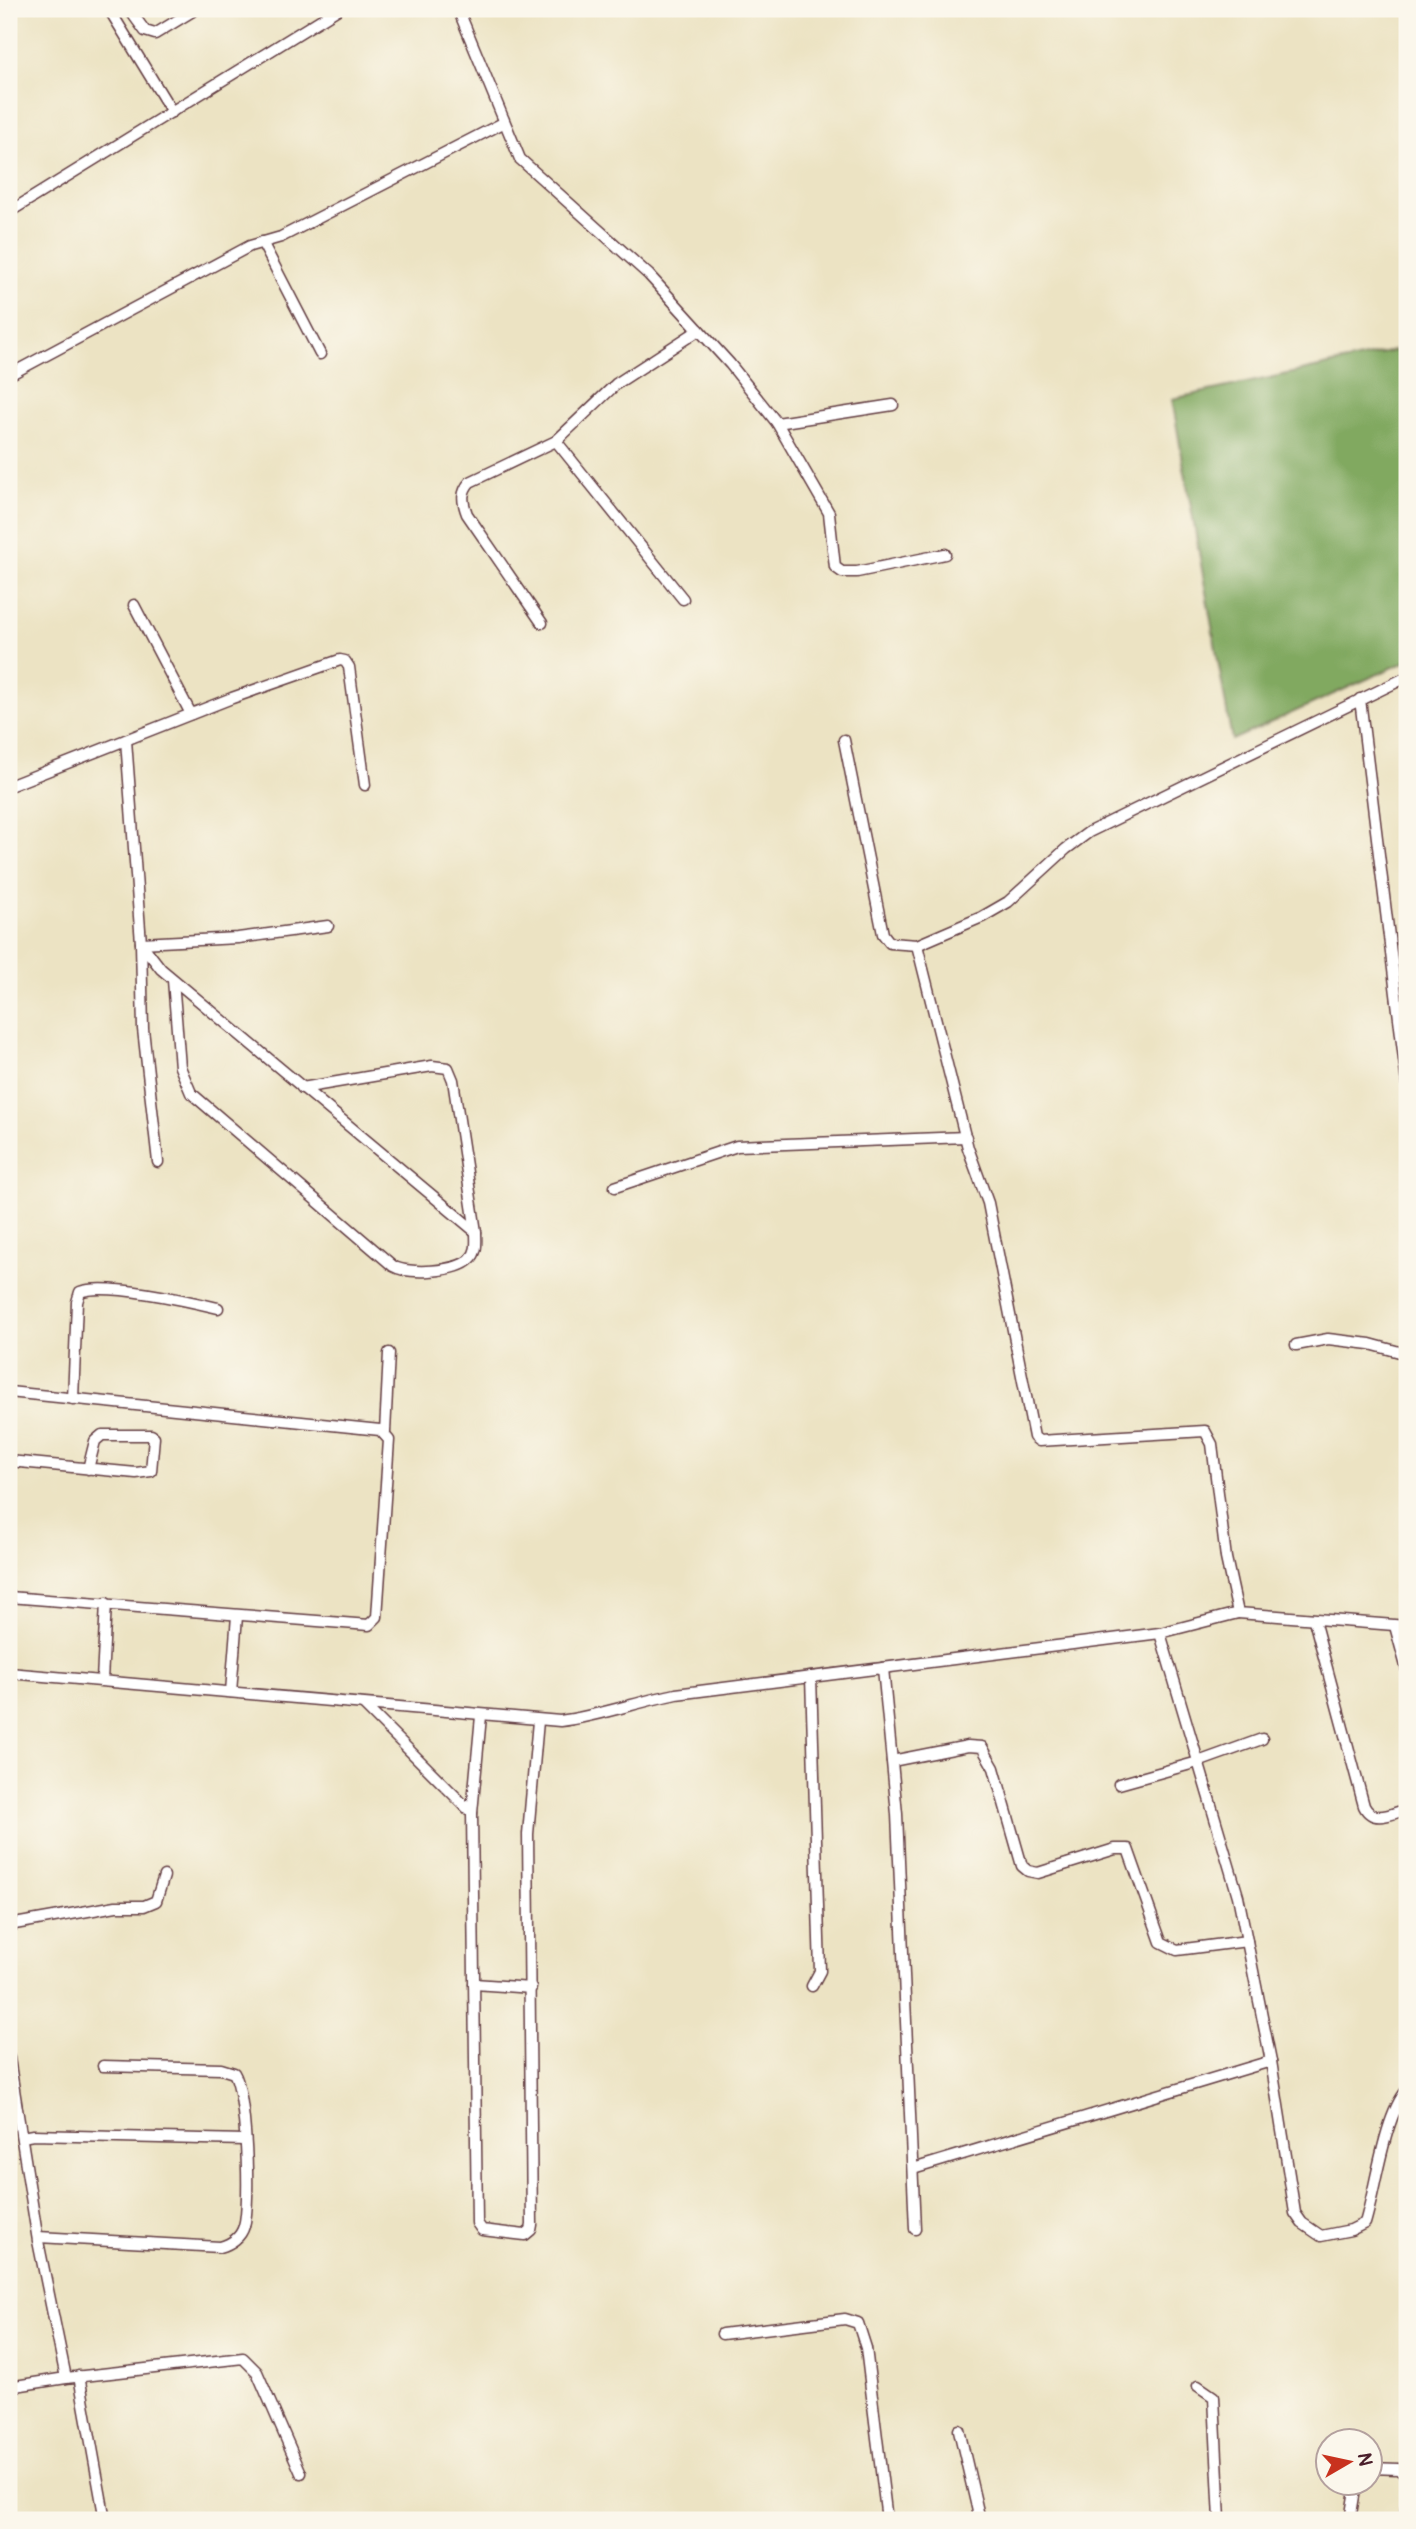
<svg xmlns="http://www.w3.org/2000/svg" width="1416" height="2529" viewBox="0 0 1416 2529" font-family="Pangolin,sans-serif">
<rect width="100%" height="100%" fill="#fbf7ec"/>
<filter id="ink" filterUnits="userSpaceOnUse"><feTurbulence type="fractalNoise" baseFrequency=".0143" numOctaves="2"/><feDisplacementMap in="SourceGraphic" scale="14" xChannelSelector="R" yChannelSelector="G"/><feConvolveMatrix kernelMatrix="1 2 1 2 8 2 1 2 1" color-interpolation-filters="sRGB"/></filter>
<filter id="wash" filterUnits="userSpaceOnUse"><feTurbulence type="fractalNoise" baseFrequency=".00686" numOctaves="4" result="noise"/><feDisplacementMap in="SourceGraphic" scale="28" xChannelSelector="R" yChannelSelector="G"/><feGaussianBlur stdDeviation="1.57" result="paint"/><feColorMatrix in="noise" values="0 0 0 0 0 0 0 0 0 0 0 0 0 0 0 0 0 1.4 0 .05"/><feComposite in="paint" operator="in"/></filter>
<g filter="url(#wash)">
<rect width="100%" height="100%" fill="#ece3c3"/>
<path fill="#81a960" stroke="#666446" stroke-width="2" d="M1407 348V661L1232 740 1172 399Z"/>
</g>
<g filter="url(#ink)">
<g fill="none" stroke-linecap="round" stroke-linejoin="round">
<g stroke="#623c42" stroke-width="13">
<g id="street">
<path d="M109 9 172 112"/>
<path d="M129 9 145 31 155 34 196 9"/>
<path d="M458 9 520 159 649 275 730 364 777 423 829 513 835 567 842 572H857L945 554"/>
<path d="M9 212 338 9"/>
<path d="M262 242 320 354"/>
<path d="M9 375 250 246 281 237 503 123"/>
<path d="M777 423 893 405"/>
<path d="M556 441 683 599"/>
<path d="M134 605 191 714"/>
<path d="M542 623 467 514C462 501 461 492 470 482L556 441 616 384 699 330"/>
<path d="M1360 699 1407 1084"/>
<path d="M126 740 141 943 238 938 328 926"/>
<path d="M844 740 883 934 890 943 917 945 982 917 1008 902 1066 849 1089 832 1407 677"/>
<path d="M9 786 232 698 340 660 345 661 349 667 365 785"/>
<path d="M917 945 968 1148 988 1203 1034 1437 1039 1441 1205 1431 1212 1444 1226 1558 1238 1613 1407 1626"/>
<path d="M173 980 180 1067 191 1093 393 1266C408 1275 457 1272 470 1259 478 1252 476 1241 476 1232L453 1080 448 1068 432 1066 302 1088"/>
<path d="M158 1162 143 1029 141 943 161 969 476 1232"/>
<path d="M615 1187 737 1146 966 1137"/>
<path d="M1296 1345 1328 1339 1370 1344 1407 1354"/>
<path d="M9 1392 380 1430 389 1440 377 1617 369 1625 9 1597"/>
<path d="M73 1399 77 1302 80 1292C105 1282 189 1301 218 1308"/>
<path d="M385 1432 389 1353"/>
<path d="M9 1461 136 1473 151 1471 154 1437 151 1435H102L95 1441 88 1469"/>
<path d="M1314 1620 1364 1806C1373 1824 1391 1814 1407 1809"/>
<path d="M1395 1626 1407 1670"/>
<path d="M1160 1633 1238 1896 1271 2061 1295 2213 1302 2223 1321 2236 1351 2230 1365 2223C1376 2187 1384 2117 1407 2090"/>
<path d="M883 1668 897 1814 915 2229"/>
<path d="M9 1673 560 1721C599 1716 637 1702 676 1694L1160 1633 1238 1613"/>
<path d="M811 1677 820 1971 812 1986"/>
<path d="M102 1680 106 1603"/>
<path d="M231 1692 237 1616"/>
<path d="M364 1705 472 1813"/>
<path d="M481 1716 472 1813 477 2223 482 2230 525 2235 531 2230 532 2225 528 1834 538 1721"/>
<path d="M892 1761 968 1746 982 1747 994 1768 1022 1866 1028 1871 1038 1873 1115 1849H1128L1161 1942 1177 1950 1247 1941"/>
<path d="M1119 1784 1198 1762 1262 1739"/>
<path d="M9 1925 116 1906H144L156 1901 164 1876"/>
<path d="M474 1984 531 1988"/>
<path d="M9 2058 38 2241 66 2378 9 2387"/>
<path d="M22 2137 33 2135 245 2140"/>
<path d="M913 2169 1271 2061"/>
<path d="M38 2237 220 2247C231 2244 241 2237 244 2226 251 2203 246 2092 234 2073L221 2069 103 2066"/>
<path d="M722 2334 845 2319 858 2323 866 2348 887 2520"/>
<path d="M79 2376 105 2520"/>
<path d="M66 2378 243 2358 257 2372 301 2473"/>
<path d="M1198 2386 1214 2397 1220 2520"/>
<path d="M959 2430 980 2520"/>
<path d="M1370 2468 1398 2469 1407 2475"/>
<path d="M1350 2520 1356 2484"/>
<path d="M1405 2520 1407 2499"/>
</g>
</g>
<use href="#street" stroke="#fff" stroke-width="10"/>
</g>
</g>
<rect width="1416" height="2529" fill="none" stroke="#fbf7ec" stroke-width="35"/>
<g transform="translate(1349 2462) rotate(81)"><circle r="33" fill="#fbf7ec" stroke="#b4a19f" stroke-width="2"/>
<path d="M0-5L12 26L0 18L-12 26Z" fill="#c8321e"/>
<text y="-10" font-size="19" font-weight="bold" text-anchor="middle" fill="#4a1f2b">N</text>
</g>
</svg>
